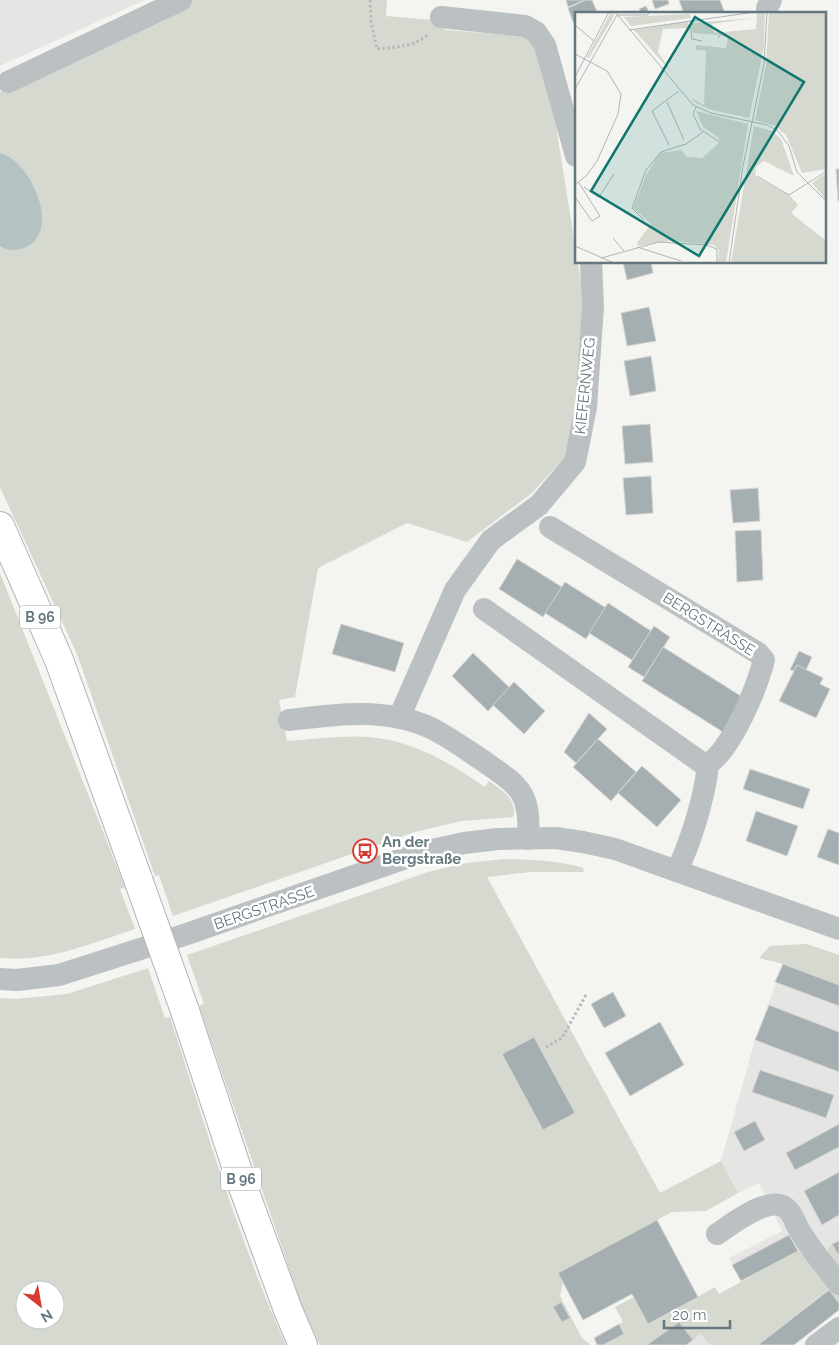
<svg xmlns="http://www.w3.org/2000/svg" width="839" height="1345" viewBox="0 0 839 1345" font-family="Raleway,sans-serif">
<rect width="100%" height="100%" fill="#f4f4f1"/>
<g fill="#e5e5e4">
<path d="M0 0H145L0 66Z"/>
<path d="M783 964 839 985V1295L798 1251 741 1281 729 1258 782 1231 759 1183 738 1193 721 1161 755 1040Z"/>
<path d="M679 1322 693 1340 701 1334 710 1345H647Z"/>
</g>
<g fill="#d5d9d0" fill-rule="evenodd">
<path d="M192 0H387L386 16 433 20 446 30 524 36 533 40 558 114 556 126 581 282 582 305 576 404 566 456 532 493 467 542 407 523 318 568 295 697 279 700 287 741C314 739 341 735 369 737 412 740 450 763 485 787L489 781C502 790 518 800 513 817L461 821 415 832 173 916 159 875 155 876 77 654 0 487V92Z"/>
<path d="M0 573 125 887 120 889 135 929C92 943 46 963 0 958Z"/>
<path d="M505 859C532 860 558 860 583 868L584 872H531L487 877 660 1193 721 1161 738 1193 706 1211 672 1212 558 1273 563 1283 560 1296 582 1338 591 1345H320L302 1306 199 1006 204 1004 187 955 428 872 466 863Z"/>
<path d="M807 944 839 955V985L783 964 759 958 770 946Z"/>
<path d="M148 968 165 1018 170 1017C206 1127 238 1239 286 1345H0V998L16 999 67 994ZM25 1290H55V1320H25Z"/>
<path d="M832 1244 839 1256V1278L828 1252V1248Z"/>
<path d="M798 1251 812 1260 839 1295V1303L828 1290 758 1345H710L701 1334 693 1340 679 1322 647 1345H603L619 1324 623 1322 615 1307 634 1297 648 1324 715 1287 719 1294Z"/>
</g>
<path fill="#b4c2c4" d="M0 153C30 160 62 230 26 247 16 251 9 251 0 246Z"/>
<g fill="#a5aeb1" stroke="#d5d5d3">
<path d="M566 0H585L568 7Z"/>
<path d="M586 0H592L598 14H576V30L568 8Z"/>
<path d="M652 0H668L669 4 655 9Z"/>
<path d="M679 0H720L724 11 716 14H684Z"/>
<path d="M646 6 649 12 641 14 639 9Z"/>
<path d="M836 169H839V201H838Z"/>
<path d="M623 262H651L653 273 627 280Z"/>
<path d="M649 307 656 341 627 346 621 313Z"/>
<path d="M651 356 656 391 630 396 624 361Z"/>
<path d="M650 424 653 462 625 464 622 426Z"/>
<path d="M651 476 653 513 626 515 623 478Z"/>
<path d="M758 488 760 521 733 523 730 490Z"/>
<path d="M761 530 763 580 737 582 735 531Z"/>
<path d="M517 559 562 587 543 617 499 589Z"/>
<path d="M565 582 606 608 586 639 545 613Z"/>
<path d="M608 603 651 631 632 660 589 633Z"/>
<path d="M341 624 404 643 395 672 332 654Z"/>
<path d="M654 626 670 637 644 677 628 667Z"/>
<path d="M663 647 744 698 723 732 642 681Z"/>
<path d="M799 651 812 657 806 670 797 665 794 671 790 670Z"/>
<path d="M473 653 510 688 488 711 452 676Z"/>
<path d="M797 665 823 678 820 684 830 689 816 718 779 701Z"/>
<path d="M514 682 545 711 524 734 493 705Z"/>
<path d="M589 713 607 729 576 763 564 752Z"/>
<path d="M598 739 636 772 611 801 573 767Z"/>
<path d="M642 766 681 800 657 827 618 793Z"/>
<path d="M750 769 810 789 803 809 743 789Z"/>
<path d="M756 811 798 826 787 856 746 841Z"/>
<path d="M828 829 839 833V865L817 857Z"/>
<path d="M783 964 839 985V1006L775 982Z"/>
<path d="M613 992 626 1016 604 1028 591 1004Z"/>
<path d="M769 1005 839 1032V1072L755 1040Z"/>
<path d="M660 1022 684 1065 630 1096 605 1053Z"/>
<path d="M534 1037 575 1113 543 1130 502 1054Z"/>
<path d="M760 1070 834 1095 826 1118 752 1092Z"/>
<path d="M755 1121 765 1140 744 1151 734 1132Z"/>
<path d="M839 1124V1147L795 1170 786 1153Z"/>
<path d="M839 1172V1215L822 1225 804 1191Z"/>
<path d="M657 1220 698 1297 648 1324 632 1294 583 1320 558 1273Z"/>
<path d="M789 1235 798 1251 741 1281 732 1265Z"/>
<path d="M839 1241V1256L832 1244Z"/>
<path d="M829 1290 839 1303V1310L794 1345H758Z"/>
<path d="M561 1302 570 1318 562 1322 553 1307Z"/>
<path d="M679 1322 693 1340 686 1345H647Z"/>
<path d="M619 1324 624 1334 603 1345H597L594 1338Z"/>
</g>
<g fill="none" stroke-linecap="round" stroke-linejoin="round">
<g stroke="#aeb4b6" stroke-width="30">
<g id="major">
<path d="M0 526 59 660 139 882"/>
<path d="M185 1011 243 1187 288 1310 303 1345"/>
</g>
</g>
<g stroke="#b7babc" stroke-width="3" stroke-dasharray="2.5 2.5" stroke-linecap="butt">
<path d="M370 0 371 21 377 49C395 47 413 47 428 35"/>
<path d="M546 1047 562 1038 586 995"/>
</g>
<g stroke="#bbc0c2" stroke-width="22">
<path d="M767 14V8L771 0"/>
<path d="M441 17 525 26 536 32 545 45 576 156"/>
<path d="M8 82 181 0"/>
<path d="M550 527 758 653 764 660C757 687 732 749 708 764 705 797 691 841 677 871"/>
<path d="M484 609 702 763 708 764"/>
<path d="M399 718 455 590 491 540 539 505 575 462 586 407 593 306 591 262"/>
<path d="M289 720C336 714 386 707 431 728 449 737 465 749 482 760 519 786 531 791 528 839"/>
<path d="M0 979 17 980 59 975 184 935 423 852 464 843 498 839 556 838 583 842 615 849 839 929"/>
<path d="M717 1234C732 1224 773 1191 789 1211 794 1217 796 1225 800 1231 811 1250 826 1267 839 1284"/>
<path d="M816 1345 839 1328"/>
</g>
<use href="#major" stroke="#fff" stroke-width="28"/>
<g stroke="#aeb4b6" stroke-width="30" stroke-linecap="butt">
<path id="major-bridge" d="M139 882 185 1011"/>
</g>
<use href="#major-bridge" stroke="#fff" stroke-width="28"/>
</g>
<defs>
<g id="bus-ring" transform="scale(1.25)"><circle r="9.5" fill="#fff" stroke="#d53b30" stroke-width="1.5"/><path d="M-5-6H5V4H4V6H2V4H-2V6H-4V4H-5ZM-3.5-4V0h7V-4ZM-3.5 1.2v1.5H-2V1.2ZM2 1.2v1.5H3.5V1.2Z" fill="#d53b30"/></g>
</defs>
<g fill-rule="evenodd">
<use href="#bus-ring" x="365" y="851"/>
</g>
<g text-anchor="middle" stroke-width="5" stroke-linejoin="round" paint-order="stroke">
<g fill="#fff" stroke="#93a0a5" stroke-width="1">
<rect x="20" y="605.5" width="40" height="23" rx="4"/>
<rect x="221" y="1167.5" width="40" height="23" rx="4"/>
</g>
<g font-size="14" font-weight="bold" fill="#65787f">
<text x="40" y="622">B 96</text>
<text x="241" y="1184">B 96</text>
</g>
<g font-size="15" fill="#65787f" stroke="#fff">
<text transform="translate(585 386) rotate(-84)" y="5">KIEFERNWEG</text>
<text transform="translate(709 624) rotate(32)" y="5">BERGSTRASSE</text>
<text transform="translate(264 908) rotate(-19)" y="5">BERGSTRASSE</text>
</g>
<g font-size="15" font-weight="bold" fill="#65787f" stroke="#fff" text-anchor="start">
<text x="382" y="847">An der<tspan x="382" dy="17">Bergstraße</tspan></text>
</g>
</g>
<g transform="translate(575 12)">
<rect width="251" height="251" fill="#f4f4f1"/>
<path d="M36 0 39 4 14 46 12 45ZM182 0H190L189 35 174 106 137 98 121 91 116 86 129 93 131 39 121 38V33L151 36 153 26 147 23 143 27V23L118 21 116 11 180 6 137 12 139 21 181 17ZM194 0H251V157L227 161 211 123 200 114 180 108 191 53ZM115 2 116 6 56 14 49 5ZM112 9 115 16 113 19V16L88 17 83 40 98 62 59 18ZM121 99 173 112 151 251H143L144 238 139 233 96 229 63 234 62 231 76 212 58 196 71 163 81 147 86 141 106 138 112 145 127 146 143 132 144 126 128 115ZM179 114 197 119 206 127 219 164 189 149 181 155 180 164 215 184 223 193 216 201 251 229V251H156ZM251 161V188L237 171Z" fill="#d5d9d0"/>
<path fill="none" stroke="#aeb7b9" stroke-width="1" d="M40 0 118 93 136 101 192 113 203 119 214 134 222 160 252 190M43 3H72L76 0M115 8 117 27 127 29M0 13 19 29M54 18 180 0M0 42 32 59 46 82 43 102 22 149 12 163 0 173M0 65 34 0M0 77 42 3M92 90 109 128M121 95 118 102 125 117 143 129M94 133 77 99 104 79M182 164 214 183 252 159M9 175 24 185 39 162M0 185 17 209 25 204 4 171M69 208 57 196 71 158 86 140 111 132 128 120M38 226 49 239M131 233 142 237V251M0 234 39 251M62 235 106 249M26 246 84 230 130 233M154 251 168 154 189 52 192 0"/>
<path fill="#0f766e" fill-opacity="0.15" stroke="#0f766e" stroke-width="2.5" d="M120 5 229 70 124 244 16 179Z"/>
<rect width="251" height="251" fill="none" stroke="#65787f" stroke-width="2.5"/>
</g>
<g transform="translate(40 1305) rotate(149)"><circle r="24" fill="#ffffff" stroke="#c1c9cc"/>
<path d="M0-4L9 19L0 12L-9 19Z" fill="#d53b30"/>
<text y="-8" font-size="14" font-weight="bold" text-anchor="middle" fill="#65787f">N</text>
</g>
<path d="M664 1320v8h66v-8" fill="none" stroke="#65787f" stroke-width="2.5"/>
<text x="672" y="1320" font-size="15" fill="#65787f" stroke="#ffffff" stroke-width="4" paint-order="stroke">20 m</text>
</svg>
